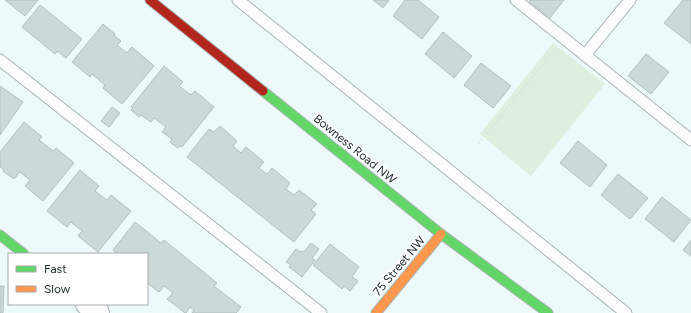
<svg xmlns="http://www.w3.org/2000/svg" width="691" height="313" viewBox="0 0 691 313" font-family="Figtree,sans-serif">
<rect width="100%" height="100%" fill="#eef9f9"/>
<path fill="#dfefdf" d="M553 43 605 84 531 176 480 134Z"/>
<g fill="#cbdad6" stroke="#b6c0be">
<path d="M5 0H38L25 16Z"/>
<path d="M373 0H389L383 8Z"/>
<path d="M405 0H418L439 17 422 39 393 16Z"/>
<path d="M530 0H564L550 18 529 1Z"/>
<path d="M683 0H691V44L664 23Z"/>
<path d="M40 5 82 39 66 58 57 51 55 54 22 27Z"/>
<path d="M103 24 115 34 114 35 121 41 117 45 127 53 132 47 154 66 122 104 103 88 105 85 92 74 90 77 72 62Z"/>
<path d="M443 32 472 56 454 78 425 54Z"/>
<path d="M646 54 669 72 651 94 628 76Z"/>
<path d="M481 63 511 86 493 108 464 85Z"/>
<path d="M164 66 183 82 179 86 191 95 195 91 214 107 182 147 180 146 178 148 170 142 172 139 162 132 166 127 154 118 151 122 141 115 139 117 131 110 133 108 131 107Z"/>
<path d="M0 86 23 102 0 135Z"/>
<path d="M112 107 120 113 109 127 101 121Z"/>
<path d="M24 122 42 137 39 140 53 151 56 148 74 163 43 201 25 186 30 180 20 172 14 179 3 171 4 170 0 167V152Z"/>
<path d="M220 126 237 141 233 146 241 153 246 147 264 162 259 168 267 174 272 168 290 183 286 189 294 195 299 190 317 204 311 210 316 214 294 242 187 157 209 129 214 132Z"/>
<path d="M578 141 607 165 590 187 560 163Z"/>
<path d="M80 170 99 186 95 191 107 200 111 195 131 211 98 252 78 236 82 231 71 222 67 227 47 211Z"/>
<path d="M618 174 648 198 630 219 601 195Z"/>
<path d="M662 197 691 220 674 242 645 219Z"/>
<path d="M135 222 161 243 164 240 217 283 214 286 241 307 236 313H192L194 310 190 307 186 313H185L167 299 173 293 164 286 159 292 147 283V254H117L113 250Z"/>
<path d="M691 240V256L683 250Z"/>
<path d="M311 243 319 249 312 258 315 260 302 277 289 267 291 265 286 262 296 249 301 252 302 251 304 252Z"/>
<path d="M330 244 359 267 352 277 358 281 350 291 344 286 342 289 313 265Z"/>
<path d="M0 286H4L3 313H0Z"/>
</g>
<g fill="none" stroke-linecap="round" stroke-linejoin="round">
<g stroke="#a9b4b4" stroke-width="13">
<g id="lane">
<path d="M238 0 626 313"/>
<path d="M516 0 691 140"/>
<path d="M585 55 630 0"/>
<path d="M0 60 321 313"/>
</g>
</g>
<g stroke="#a9b4b4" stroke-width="24">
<path id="street" d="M87 304 98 313"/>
</g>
<g stroke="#a9b4b4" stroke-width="11">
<g id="fast">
<path d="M263 91 441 234 548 313"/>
<path d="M0 235 24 254"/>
</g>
</g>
<g stroke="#a9b4b4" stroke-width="11">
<path id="slow" d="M376 313 441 234"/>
</g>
<g stroke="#a9b4b4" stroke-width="11">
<path id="jam" d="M150 0 263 91"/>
</g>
<path stroke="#dbdfdf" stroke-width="2.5" stroke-dasharray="1 3" stroke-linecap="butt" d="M479 143 553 51"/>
<use href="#lane" stroke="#fcfefe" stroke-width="11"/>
<use href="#street" stroke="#fcfefe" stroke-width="22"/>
<use href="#fast" stroke="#63d668" stroke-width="9"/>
<use href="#slow" stroke="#ff974d" stroke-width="9"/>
<use href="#jam" stroke="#b3261e" stroke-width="9"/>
</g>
<g text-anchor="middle" stroke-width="3.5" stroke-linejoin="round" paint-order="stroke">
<g font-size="12" fill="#212f2f" stroke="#fff">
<text transform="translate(355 149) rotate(39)" y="4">Bowness Road NW</text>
<text transform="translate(399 266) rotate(-50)" y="4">75 Street NW</text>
</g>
</g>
<rect x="8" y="253" width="140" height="52" fill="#ffffff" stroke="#a6acac"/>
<rect x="16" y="266" width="20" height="6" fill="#63d668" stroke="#a6acac"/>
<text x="44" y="273" font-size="12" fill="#212f2f">Fast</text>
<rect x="16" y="286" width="20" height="6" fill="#ff974d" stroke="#a6acac"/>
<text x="44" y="293" font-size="12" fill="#212f2f">Slow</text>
</svg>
